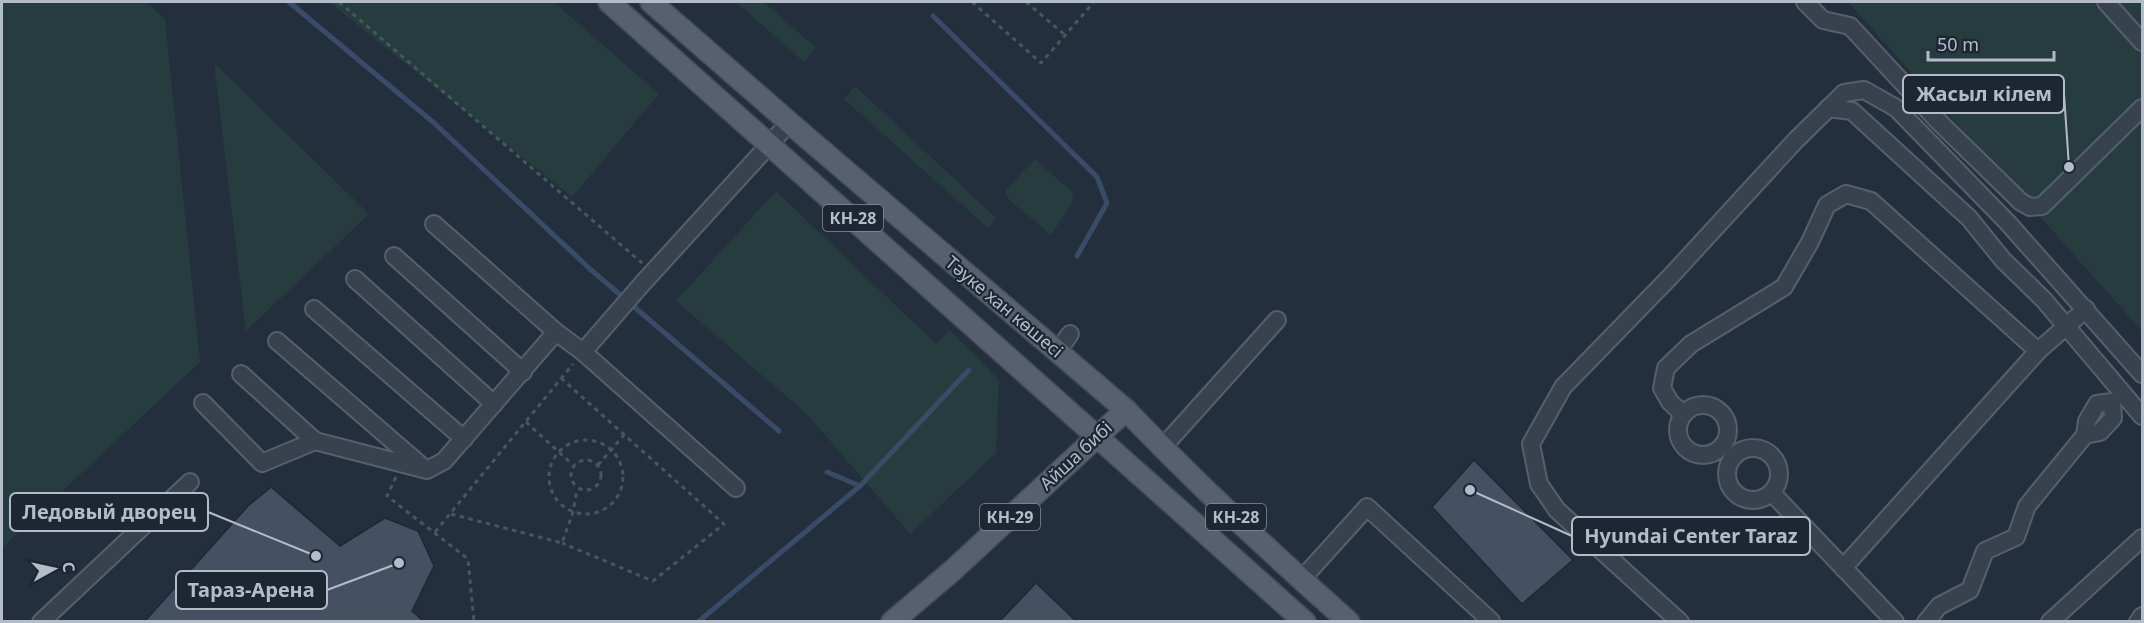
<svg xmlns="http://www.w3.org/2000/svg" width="2144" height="623" viewBox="0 0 2144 623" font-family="'Noto Sans',sans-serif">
<rect width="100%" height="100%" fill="#242f3e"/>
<g fill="#263c3f">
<path d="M2 2H146L165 19 200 362 2 548Z"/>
<path d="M329 2H554L659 94 572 197Z"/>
<path d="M736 2H764L816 48 804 62Z"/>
<path d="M1848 2H2142V331L1849 3Z"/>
<path d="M214 63 369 214 246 331Z"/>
<path d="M855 86 996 218 988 228 844 99Z"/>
<path d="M1035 159 1073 193 1072 203 1051 235 1009 200 1005 191Z"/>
<path d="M776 191 936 344 950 330 999 380 996 453 910 534 807 414 676 301Z"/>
</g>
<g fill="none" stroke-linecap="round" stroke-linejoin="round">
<g stroke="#394c67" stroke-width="5">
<path d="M289 2 433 122 590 269 779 431"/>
<path d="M933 16 1097 177 1107 203 1077 256"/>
<path d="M827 472 860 486 969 370"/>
<path d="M698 622 860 486"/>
</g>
</g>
<g fill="#455162" stroke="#1f2835" stroke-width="1.5">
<path d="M1474 460 1573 560 1522 604 1432 507Z"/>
<path d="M271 487 340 546 385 518 418 531 434 566 412 611 423 621H145L248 506Z"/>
<path d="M1036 583 1076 621H1000Z"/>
</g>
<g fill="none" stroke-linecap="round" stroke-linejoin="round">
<g stroke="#565f6c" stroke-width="20">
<g id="minor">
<path d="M1805 2 1823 20 1850 26 1937 120 2021 202 2030 207 2042 206 2142 108"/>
<path d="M2106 2 2142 42"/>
<path d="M1828 108 1852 111 1969 218 2003 260 2044 300 2142 416"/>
<path d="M434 224 556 332 583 352 736 488"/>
<path d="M394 256 523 372"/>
<path d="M355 279 494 404"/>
<path d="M314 309 464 439"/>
<path d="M277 341 424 468"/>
<path d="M2038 351 2086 309"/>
<path d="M583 352 642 284 789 123"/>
<path d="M1057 352 1070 334"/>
<path d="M241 374 315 441"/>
<path d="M203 403 262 463 315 441 427 470 444 461 556 332"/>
<circle cx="1703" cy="430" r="25"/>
<path d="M1683 414 1670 402 1662 388 1666 368 1691 344 1784 287 1810 242 1827 205 1846 194 1871 201 2038 351 1843 568"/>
<circle cx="1753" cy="474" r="26"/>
<path d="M1162 448 1277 320"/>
<path d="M1772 493 1895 622"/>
<path d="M1301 580 1367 507 1491 621"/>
<path d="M41 622 190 482"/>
<path d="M1680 622 1557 510 1539 484 1531 444 1563 387 1670 277 1796 140 1844 93 1864 90 1896 108 2008 223 2142 374"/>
<path d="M1926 622 1939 606 1970 590 1985 551 2016 537 2027 506 2085 435 2087 421 2097 404 2112 402 2113 418 2100 432 2085 435"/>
<path d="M2050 622 2142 538"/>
<path d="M2138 622 2142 616"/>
</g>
</g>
<g stroke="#414a57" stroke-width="24">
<g id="major">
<path d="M609 2 1305 622"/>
<path d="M651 2 806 137 1126 410C1197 484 1272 554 1349 622"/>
<path d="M892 622 952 571 1126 410"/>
</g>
</g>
<g stroke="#44595c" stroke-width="3" stroke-dasharray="4.5 4.5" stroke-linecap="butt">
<path d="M339 2 642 263"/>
<path d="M972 2 1041 63 1094 2"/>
<path d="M1026 2 1065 35"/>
<path d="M561 378 724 524 653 581 562 543"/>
<path d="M526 422 573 465"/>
<circle cx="586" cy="477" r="37"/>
<circle cx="586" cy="475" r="15"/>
<path d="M598 465 624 435"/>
<path d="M396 477 387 496 468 559 474 622"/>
<path d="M451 514 562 543 573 512 577 489"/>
<path d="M435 532 573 364"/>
</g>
<use href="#minor" stroke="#38414e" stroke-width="16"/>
<use href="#major" stroke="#56606e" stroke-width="21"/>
</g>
<g text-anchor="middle" stroke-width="4.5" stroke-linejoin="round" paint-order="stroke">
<g fill="#1d2633" stroke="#878f9c" stroke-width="1.5">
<rect x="823" y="205" width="60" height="26" rx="4.5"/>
<rect x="980" y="504" width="60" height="26" rx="4.5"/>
<rect x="1206" y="504" width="60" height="26" rx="4.5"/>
</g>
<g font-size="16" font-weight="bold" fill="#b4bcc9">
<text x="853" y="224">КН-28</text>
<text x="1010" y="523">КН-29</text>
<text x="1236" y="523">КН-28</text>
</g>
<g font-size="18" fill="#b4bcc9" stroke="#1d2633">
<text transform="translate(1004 307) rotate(40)" y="6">Тәуке хан көшесі</text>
<text transform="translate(1076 456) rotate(-43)" y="6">Айша бибі</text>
</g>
</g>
<path fill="none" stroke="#b4bcc9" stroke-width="2" d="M2069 167L2064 94M316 556L208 512M1470 490L1572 536M399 563L327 590"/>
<g fill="#b4bcc9" stroke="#1d2633" stroke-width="2">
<circle cx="2069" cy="167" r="6"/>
<circle cx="316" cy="556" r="6"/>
<circle cx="1470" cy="490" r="6"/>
<circle cx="399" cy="563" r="6"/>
</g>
<g fill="#1d2633" stroke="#b4bcc9" stroke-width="2">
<rect x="1903" y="75" width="161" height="38" rx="6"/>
<rect x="10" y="493" width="198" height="38" rx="6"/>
<rect x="1572" y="517" width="238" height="38" rx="6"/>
<rect x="176" y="571" width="151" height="38" rx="6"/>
</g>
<g font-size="20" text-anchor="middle" font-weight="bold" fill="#b4bcc9">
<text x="1984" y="101">Жасыл кілем</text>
<text x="109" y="519">Ледовый дворец</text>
<text x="1691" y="543">Hyundai Center Taraz</text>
<text x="251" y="597">Тараз-Арена</text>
</g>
<rect width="2144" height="623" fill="none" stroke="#b4bcc9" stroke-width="6"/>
<g transform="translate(54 569) rotate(82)" stroke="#1d2633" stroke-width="4.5" paint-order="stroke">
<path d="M0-4.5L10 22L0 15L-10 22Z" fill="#b4bcc9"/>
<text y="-9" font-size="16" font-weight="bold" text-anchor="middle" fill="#b4bcc9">С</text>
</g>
<path d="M1928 51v9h126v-9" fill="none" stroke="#b4bcc9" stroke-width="3"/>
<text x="1937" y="51" font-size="18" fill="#b4bcc9" stroke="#1d2633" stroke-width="4.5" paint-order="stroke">50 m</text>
</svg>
